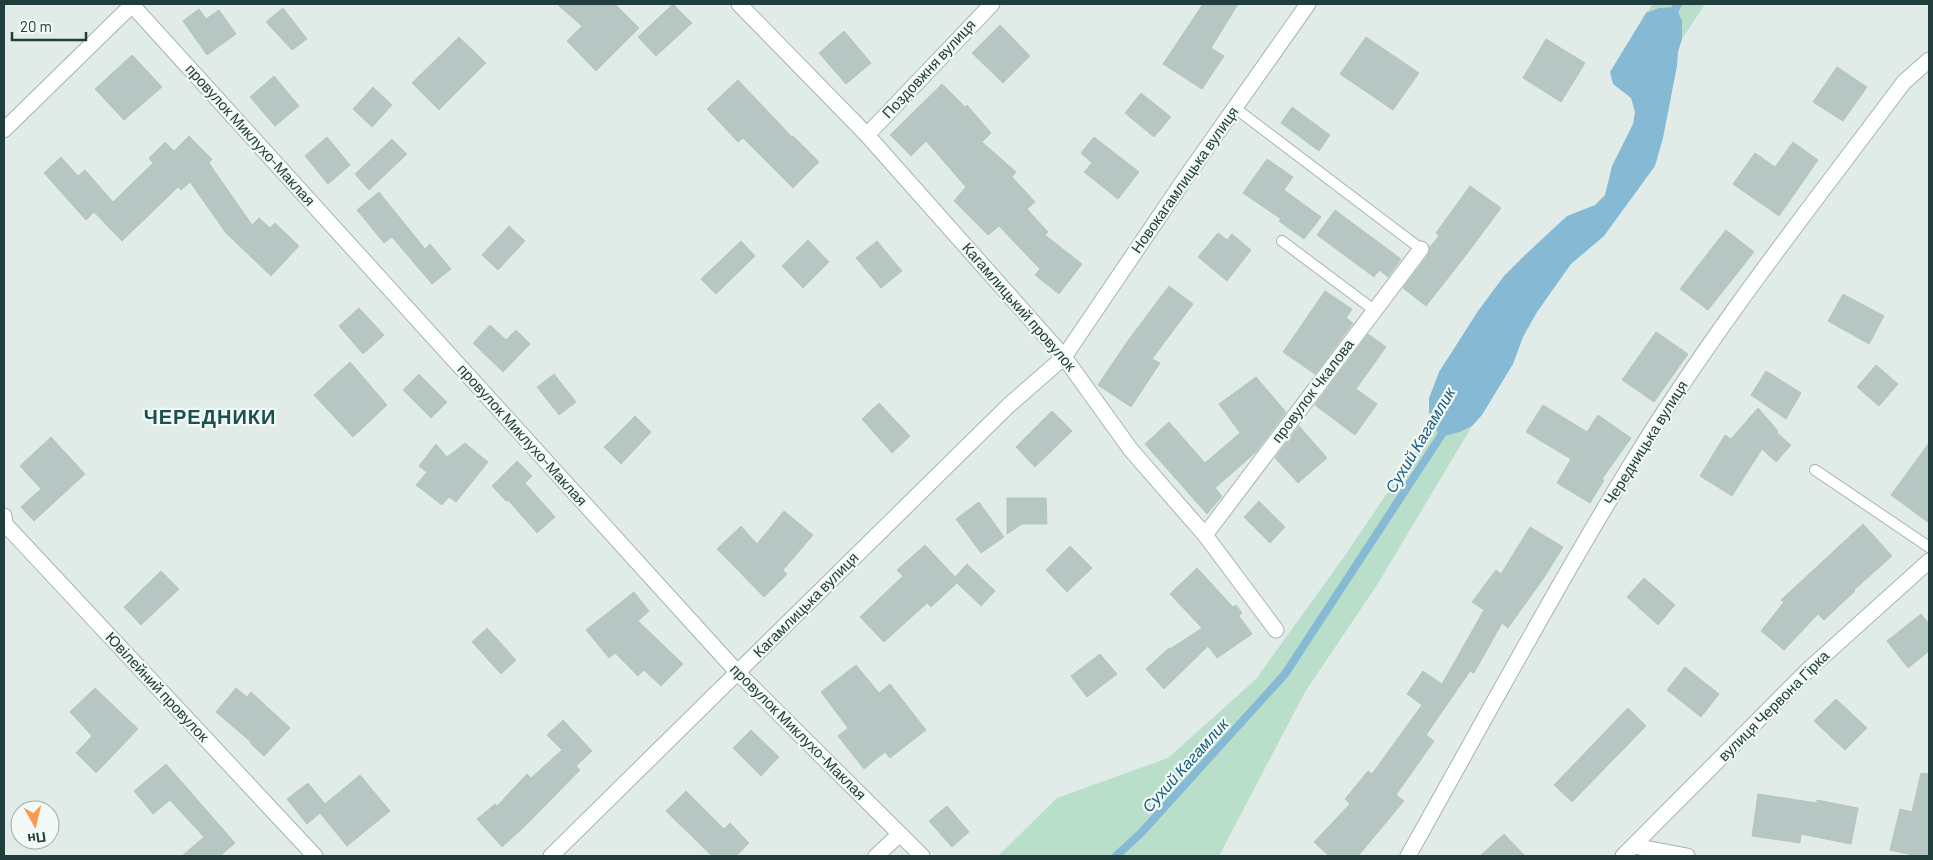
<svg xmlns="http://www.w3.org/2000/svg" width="1933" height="860" viewBox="0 0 1933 860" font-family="Barlow,sans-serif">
<rect width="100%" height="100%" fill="#e1ece9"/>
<g fill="#b9dfca">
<path d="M1653 4H1705L1682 39V21L1646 13Z"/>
<path d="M1433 425 1441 437 1460 432 1472 426 1377 585 1305 692 1219 856H998L1057 798 1168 758 1256 679 1346 554Z"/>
</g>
<path fill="#86bad4" d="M1676 7 1682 21V39L1678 52 1677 66 1663 138 1655 166 1604 236 1571 264 1537 312 1523 337 1513 364 1482 415 1472 426 1460 432 1441 437 1433 425 1429 412V398L1439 372 1478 311 1504 276 1525 255 1567 216 1595 205 1605 195 1612 166 1633 124 1635 112 1631 98 1613 84 1610 72 1646 13 1659 8Z"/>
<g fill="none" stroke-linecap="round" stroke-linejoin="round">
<g stroke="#86bad4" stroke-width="8">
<path d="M1671 17 1678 4"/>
<path d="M1116 856 1141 833 1285 674 1446 428"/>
</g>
</g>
<g fill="#b6c7c3" stroke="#b3c6c2">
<path d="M557 4H615L639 28 596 71 567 41 582 26Z"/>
<path d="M673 4 692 23 656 56 638 37Z"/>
<path d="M1203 4H1238L1211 48 1224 56 1202 89 1163 64Z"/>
<path d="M283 8 307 39 292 50 266 22Z"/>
<path d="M199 9 206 19 219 10 236 34 207 55 183 21Z"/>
<path d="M1000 25 1030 56 1003 83 972 53Z"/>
<path d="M844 31 871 63 846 84 819 53Z"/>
<path d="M459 37 486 63 439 110 412 83Z"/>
<path d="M1366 37 1419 73 1393 110 1340 74Z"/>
<path d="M1546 39 1585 63 1561 102 1523 78Z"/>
<path d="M132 55 162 87 124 120 95 89Z"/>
<path d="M1837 67 1867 87 1843 121 1813 102Z"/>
<path d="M274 76 299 106 275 126 250 97Z"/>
<path d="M738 80 792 137 793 136 819 162 793 188 743 138 738 142 707 109Z"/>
<path d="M942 84 965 107 967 105 991 133 982 142 1016 172 1012 177 1035 202 1027 209 1048 232 1045 235 1082 264 1059 294 1035 275 1040 269 999 226 988 235 954 201 966 187 926 141 911 156 890 135Z"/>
<path d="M373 87 392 105 372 127 353 109Z"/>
<path d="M1141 93 1171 117 1154 137 1125 113Z"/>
<path d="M1292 107 1330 135 1319 151 1281 123Z"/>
<path d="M189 136 212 159 209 163 252 225 259 218 270 228 275 223 299 246 271 276 226 233 190 182 181 190 178 187 122 241 94 212 86 220 44 173 61 157 78 176 85 170 113 202 153 163 149 158 165 142 174 151Z"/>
<path d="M327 137 350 165 328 184 305 156Z"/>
<path d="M1094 137 1139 172 1118 199 1084 172 1092 163 1081 153Z"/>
<path d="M392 139 407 154 369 190 355 174Z"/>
<path d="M1793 142 1818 160 1779 216 1733 184 1755 153 1775 167Z"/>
<path d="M1267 159 1293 177 1284 190 1321 217 1304 239 1279 221 1281 219 1243 193Z"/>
<path d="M1470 186 1501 208 1466 255 1426 306 1403 288 1428 255 1430 247 1439 236 1436 233Z"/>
<path d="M379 192 425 249 430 244 451 269 432 284 392 237 384 243 357 210Z"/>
<path d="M1335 210 1401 259 1388 277 1379 270 1374 277 1317 235Z"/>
<path d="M509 226 525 241 498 270 482 255Z"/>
<path d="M1726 230 1754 252 1708 310 1680 289Z"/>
<path d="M1218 233 1227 240 1232 234 1251 250 1227 281 1198 257Z"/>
<path d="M808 240 829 262 803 288 782 266Z"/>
<path d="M741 241 755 256 716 294 701 279Z"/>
<path d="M877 241 902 271 881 288 856 258Z"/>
<path d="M1169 286 1193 304 1152 359 1160 363 1131 407 1098 385 1127 342Z"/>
<path d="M1325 291 1352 309 1346 318 1353 323 1315 374 1283 352Z"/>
<path d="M1843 294 1884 316 1869 344 1828 321Z"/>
<path d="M359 308 384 335 363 354 339 326Z"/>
<path d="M490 325 506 340 516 330 530 344 503 372 473 343Z"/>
<path d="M1656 332 1688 354 1654 402 1622 380Z"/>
<path d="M1368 334 1386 347 1356 389 1377 404 1355 435 1315 405Z"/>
<path d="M350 362 387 405 353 437 314 395Z"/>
<path d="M1876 365 1898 384 1879 406 1857 387Z"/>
<path d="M1766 371 1801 393 1786 419 1751 395Z"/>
<path d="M419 374 447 402 431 418 403 390Z"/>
<path d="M554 374 576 402 559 415 537 387Z"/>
<path d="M1256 377 1286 412 1256 452 1215 488 1222 496 1207 514 1145 444 1169 422 1205 463 1240 433 1219 404Z"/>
<path d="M879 403 910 436 892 453 862 419Z"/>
<path d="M1543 405 1587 432 1598 415 1631 438 1602 479 1604 480 1590 503 1557 483 1571 459 1526 432Z"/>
<path d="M1758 408 1778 431 1777 433 1791 445 1776 462 1762 449 1732 496 1700 476 1725 435 1731 439Z"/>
<path d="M1052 411 1072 431 1035 467 1016 447Z"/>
<path d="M635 416 651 432 621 464 604 447Z"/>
<path d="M1299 426 1327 458 1298 483 1275 458Z"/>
<path d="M51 437 85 474 34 521 21 507 41 489 20 466Z"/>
<path d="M465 443 488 462 456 502 449 497 442 505 416 485 427 472 419 466 436 444 447 457Z"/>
<path d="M1929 443V523L1891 495Z"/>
<path d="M517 461 532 476 525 483 555 517 537 533 508 500 506 501 492 486Z"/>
<path d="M1007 498H1046L1047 524H1022L1007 534Z"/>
<path d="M1259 501 1285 527 1270 543 1244 517Z"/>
<path d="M979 502 1004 537 981 553 956 519Z"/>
<path d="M784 511 813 535 783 570 787 574 764 597 717 549 741 526 757 544Z"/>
<path d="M1863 524 1892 556 1854 590 1855 591 1824 620 1818 614 1784 650 1761 631 1784 602 1781 600Z"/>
<path d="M1530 527 1563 547 1543 579 1508 628 1502 623 1474 673 1470 671 1426 735 1434 741 1396 795 1404 801 1358 856H1329L1314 842 1350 804 1345 799 1368 771 1372 774 1422 705 1407 694 1423 671 1442 684 1484 610 1472 602 1496 570 1501 574Z"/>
<path d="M925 545 955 577 967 564 995 591 981 606 957 583 931 607 927 603 884 642 860 617 903 576 897 570Z"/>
<path d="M1070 546 1092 568 1067 592 1046 570Z"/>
<path d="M1197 568 1233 607 1236 605 1242 613 1239 616 1252 634 1217 658 1208 646 1164 689 1146 669 1169 648 1170 649 1202 628 1170 594Z"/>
<path d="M161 571 179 589 141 625 124 607Z"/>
<path d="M1644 578 1675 605 1658 625 1627 597Z"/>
<path d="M634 592 649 611 638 621 683 664 661 686 644 670 638 676 615 653 609 658 586 630Z"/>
<path d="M1921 614 1929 624V651L1908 668 1887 641Z"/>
<path d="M487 628 516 660 501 674 472 642Z"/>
<path d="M1100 654 1117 674 1087 697 1071 676Z"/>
<path d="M856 665 879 693 890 684 926 730 890 758 885 752 864 769 838 736 848 728 821 692Z"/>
<path d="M1685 667 1719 694 1701 717 1667 690Z"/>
<path d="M95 688 138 729 96 773 76 753 92 736 70 712Z"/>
<path d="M236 688 247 697 251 692 290 728 264 756 250 743 251 742 216 712Z"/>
<path d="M1836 699 1867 728 1845 750 1814 721Z"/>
<path d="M1628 708 1646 726 1572 802 1554 785Z"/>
<path d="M563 720 592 751 576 766 580 770 525 826 502 847 477 819 495 804 497 806 527 774 531 778 562 750 547 735Z"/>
<path d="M751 730 779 757 761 776 733 748Z"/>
<path d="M166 764 235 843 220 856H182L204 837 170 800 153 814 134 791Z"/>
<path d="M1921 773 1929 774V845L1927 856H1917L1890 850 1900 809 1912 812Z"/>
<path d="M360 775 390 811 347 846 320 813 307 824 287 799 308 783 325 804Z"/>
<path d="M686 791 724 829 730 823 749 843 736 856H712L666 811Z"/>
<path d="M1758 794 1817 803V800L1858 808 1851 844 1801 834 1800 843 1752 836Z"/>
<path d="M947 806 969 832 952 847 929 821Z"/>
<path d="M1504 834 1525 856H1480Z"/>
</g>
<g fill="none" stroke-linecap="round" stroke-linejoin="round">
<g stroke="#a3b4b1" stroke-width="12">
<g id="service">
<path d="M1235 108 1421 249"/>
<path d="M1282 241 1374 310"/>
<path d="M1815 470 1929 547"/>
</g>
</g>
<g stroke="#a3b4b1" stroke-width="17">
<g id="minor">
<path d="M739 4 867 135 1064 357 1131 450 1205 535 1276 630"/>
<path d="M132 5 738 673 922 856"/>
<path d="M867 135 992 4"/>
<path d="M4 516 5 524 315 856"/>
<path d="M1205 535 1421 249"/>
<path d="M1634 846 1687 856"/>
<path d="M551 856 1008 406 1064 357 1186 177 1308 4"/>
<path d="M876 856 900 834"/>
<path d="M1408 856C1481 726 1552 594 1630 466 1712 331 1810 208 1904 82L1929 60"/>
<path d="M1623 856 1809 669 1929 561"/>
</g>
</g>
<g stroke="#a3b4b1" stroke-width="17">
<path id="tertiary" d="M4 130 133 4"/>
</g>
<use href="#service" stroke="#fff" stroke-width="10"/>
<use href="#minor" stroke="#fff" stroke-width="15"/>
<use href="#tertiary" stroke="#fff" stroke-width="15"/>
</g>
<g text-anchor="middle" stroke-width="4.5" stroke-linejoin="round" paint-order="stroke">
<g font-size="15" fill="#203e3b" stroke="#f2f9f6">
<text transform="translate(929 69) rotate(-47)" y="5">Поздовжня вулиця</text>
<text transform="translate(250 135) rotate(48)" y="5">провулок Миклухо-Маклая</text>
<text transform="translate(1185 180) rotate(-55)" y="5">Новокагамлицька вулиця</text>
<text transform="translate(1019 307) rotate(49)" y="5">Кагамлицький провулок</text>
<text transform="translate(1313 391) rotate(-53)" y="5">провулок Чкалова</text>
<text transform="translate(522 435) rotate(48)" y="5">провулок Миклухо-Маклая</text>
<text transform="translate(1646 443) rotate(-58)" y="5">Чередницька вулиця</text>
<text transform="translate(806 605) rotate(-45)" y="5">Кагамлицька вулиця</text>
<text transform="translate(157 687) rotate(47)" y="5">Ювілейний провулок</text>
<text transform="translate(1774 706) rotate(-45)" y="5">вулиця Червона Гірка</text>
<text transform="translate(798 732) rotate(45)" y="5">провулок Миклухо-Маклая</text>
</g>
<g font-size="16" font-style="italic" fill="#175a7d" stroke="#f2f9f6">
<text transform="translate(1420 440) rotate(-59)" y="6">Сухий Кагамлик</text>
<text transform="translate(1185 765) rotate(-48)" y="6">Сухий Кагамлик</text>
</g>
<g font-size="20" font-weight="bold" letter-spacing="1" fill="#1b514d" stroke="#f2f9f6">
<text x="210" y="424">ЧЕРЕДНИКИ</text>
</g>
</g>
<rect width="1933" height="860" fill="none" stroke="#203e3b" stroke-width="10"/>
<g transform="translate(35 825) rotate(172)"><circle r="24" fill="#f2f9f6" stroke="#9eaeab"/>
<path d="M0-4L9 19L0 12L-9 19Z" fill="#f99952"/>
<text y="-8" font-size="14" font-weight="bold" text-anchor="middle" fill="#203e3b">Пн</text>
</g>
<path d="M12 32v8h74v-8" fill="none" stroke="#203e3b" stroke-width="2.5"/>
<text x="20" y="32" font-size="15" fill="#203e3b" stroke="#f2f9f6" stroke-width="4" paint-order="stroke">20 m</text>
</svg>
